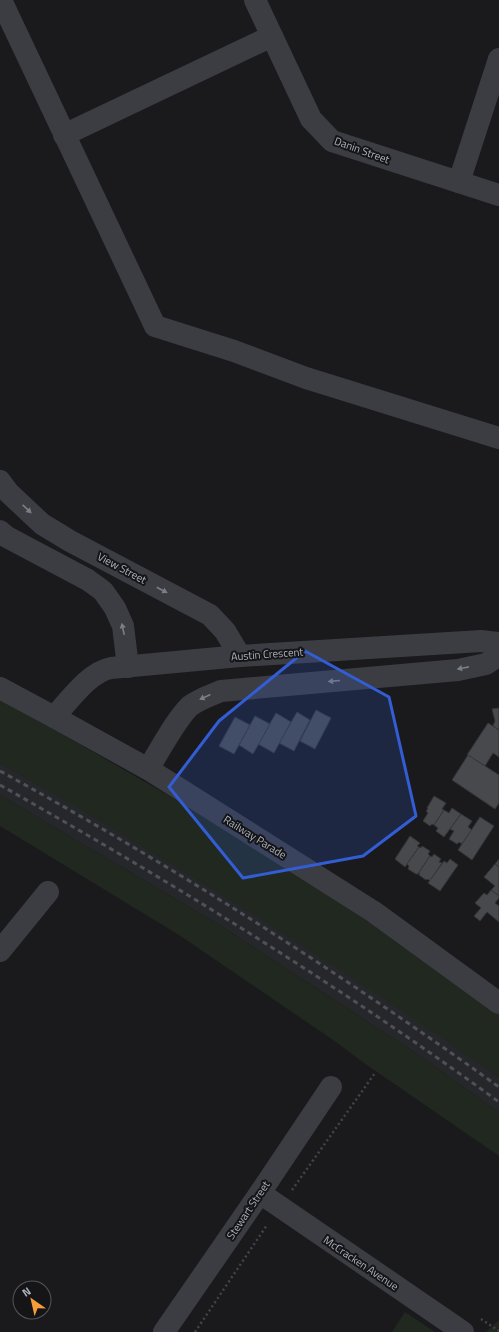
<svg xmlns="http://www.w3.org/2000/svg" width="499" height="1332" viewBox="0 0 499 1332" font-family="'Titillium Web',sans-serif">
<rect width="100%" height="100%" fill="#1a1a1d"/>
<path fill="#26272a" d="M0 763 71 803 237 903 402 1009 499 1077V1113L423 1058 221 926 0 795Z"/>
<g fill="#202820">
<path d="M0 700 62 734 199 813 371 917 499 1014V1077C337 965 171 860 0 763Z"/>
<path d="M0 795 221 926 423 1058 499 1113V1156L364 1063 336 1042 179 935 0 826Z"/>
<path d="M405 1312 435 1332H392Z"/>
<path d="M499 1320V1332H486Z"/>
</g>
<g fill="#47494d" stroke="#343539">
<path d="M499 708V730L493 726 495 721 492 709Z"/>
<path d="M316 710 331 718 315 749 300 741Z"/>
<path d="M297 712 310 720 294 751 279 743Z"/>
<path d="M276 713 291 722 274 753 258 744Z"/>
<path d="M255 716 270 724 253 754 239 745Z"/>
<path d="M235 717 250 725 234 754 219 746Z"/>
<path d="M488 723 499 730V757L493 753 485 766 467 755Z"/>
<path d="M468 755 499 775V803L495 809 452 780Z"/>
<path d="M434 796 446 803 442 809 444 810 434 825 432 824 430 826 423 821 428 813 426 811 428 809 427 808Z"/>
<path d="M452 808 461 814 444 837 436 831 438 828 434 825 444 810 449 813Z"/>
<path d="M461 814 472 821 468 827 472 830 462 844 459 842 457 844 449 839 454 831 450 829Z"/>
<path d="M480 817 494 826 472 860 458 850Z"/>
<path d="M410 836 420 843 417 846 419 847 405 867 395 859Z"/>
<path d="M422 846 430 851 428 854 430 856 418 874H416L408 869 409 866 407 864 419 847 421 848Z"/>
<path d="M434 854 441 859 439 862 442 863 430 881 428 879 426 880 419 875 420 873 418 874 430 856 432 857Z"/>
<path d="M450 859 458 865 440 891 428 883 444 861 447 863Z"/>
<path d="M499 859V867L495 864Z"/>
<path d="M495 864 499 867V896L491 890 495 886 484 877Z"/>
<path d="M491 890 499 896V898L495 903 499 906V922L487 912 480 921 474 916 481 908 475 903 484 893 487 895Z"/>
</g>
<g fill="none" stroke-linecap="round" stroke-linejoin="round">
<g stroke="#414449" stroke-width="2.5" stroke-dasharray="2 3" stroke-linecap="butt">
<path d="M292 1190 375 1073"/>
<path d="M481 1319 499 1331"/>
<path d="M195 1332 267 1225"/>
</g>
<g stroke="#3b3d42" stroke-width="22">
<path d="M1 0 155 326 234 351 306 378 499 438"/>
<path d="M255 0 311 119 332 141 499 195"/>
<path d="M64 135 272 36"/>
<path d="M459 182 499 59"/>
<path d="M0 481 9 493 42 524 70 541 210 615 225 631 240 656"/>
<path d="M0 531 7 537 88 580 103 591 115 608 123 626 128 667"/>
<path d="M0 688 54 717 148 769 374 912 499 1003"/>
<path d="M54 717C69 701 89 672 111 668L240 656 481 641 499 643"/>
<path d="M148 769C159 752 176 719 190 706 199 699 211 695 221 691L458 670 486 664 499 655"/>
<path d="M0 951 48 892"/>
<path d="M260 1193 463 1332"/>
<path d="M164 1332 260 1193 331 1087"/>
</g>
<g stroke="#4e5157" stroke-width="3" stroke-dasharray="5 4" stroke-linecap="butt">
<path d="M0 771C173 866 339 972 499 1087"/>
<path d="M0 785C172 882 340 986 499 1102"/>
</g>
</g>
<defs><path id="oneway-solid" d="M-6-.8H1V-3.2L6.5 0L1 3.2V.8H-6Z"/></defs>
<g fill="#7a7e85">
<use href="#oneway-solid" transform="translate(27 509) rotate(43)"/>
<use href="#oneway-solid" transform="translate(162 590) rotate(28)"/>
<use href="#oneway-solid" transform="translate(123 629) rotate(-102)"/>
<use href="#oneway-solid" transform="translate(463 668) rotate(169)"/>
<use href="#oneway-solid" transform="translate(334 681) rotate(175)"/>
<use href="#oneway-solid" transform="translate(205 697) rotate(155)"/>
</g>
<path fill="#335dd4" fill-opacity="0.2" stroke="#335dd4" stroke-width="3" stroke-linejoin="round" d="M305 651 389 697 416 816 363 856 243 878 169 787 219 721Z"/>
<g text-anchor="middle" stroke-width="4" stroke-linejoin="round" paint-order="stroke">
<g font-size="11" fill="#adb3bc" stroke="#151518">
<text transform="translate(362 150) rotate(20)" y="4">Danin Street</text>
<text transform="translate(122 568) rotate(28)" y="4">View Street</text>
<text transform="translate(267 654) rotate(-4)" y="4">Austin Crescent</text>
<text transform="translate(255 837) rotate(32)" y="4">Railway Parade</text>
<text transform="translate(248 1210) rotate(-56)" y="4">Stewart Street</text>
<text transform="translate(361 1263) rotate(34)" y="4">McCracken Avenue</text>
</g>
</g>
<g transform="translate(32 1300) rotate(326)"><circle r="19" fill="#151518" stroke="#52545a"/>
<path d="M0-3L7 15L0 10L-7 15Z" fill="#f59e39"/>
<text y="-6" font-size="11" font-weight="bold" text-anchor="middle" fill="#adb3bc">N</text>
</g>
</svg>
